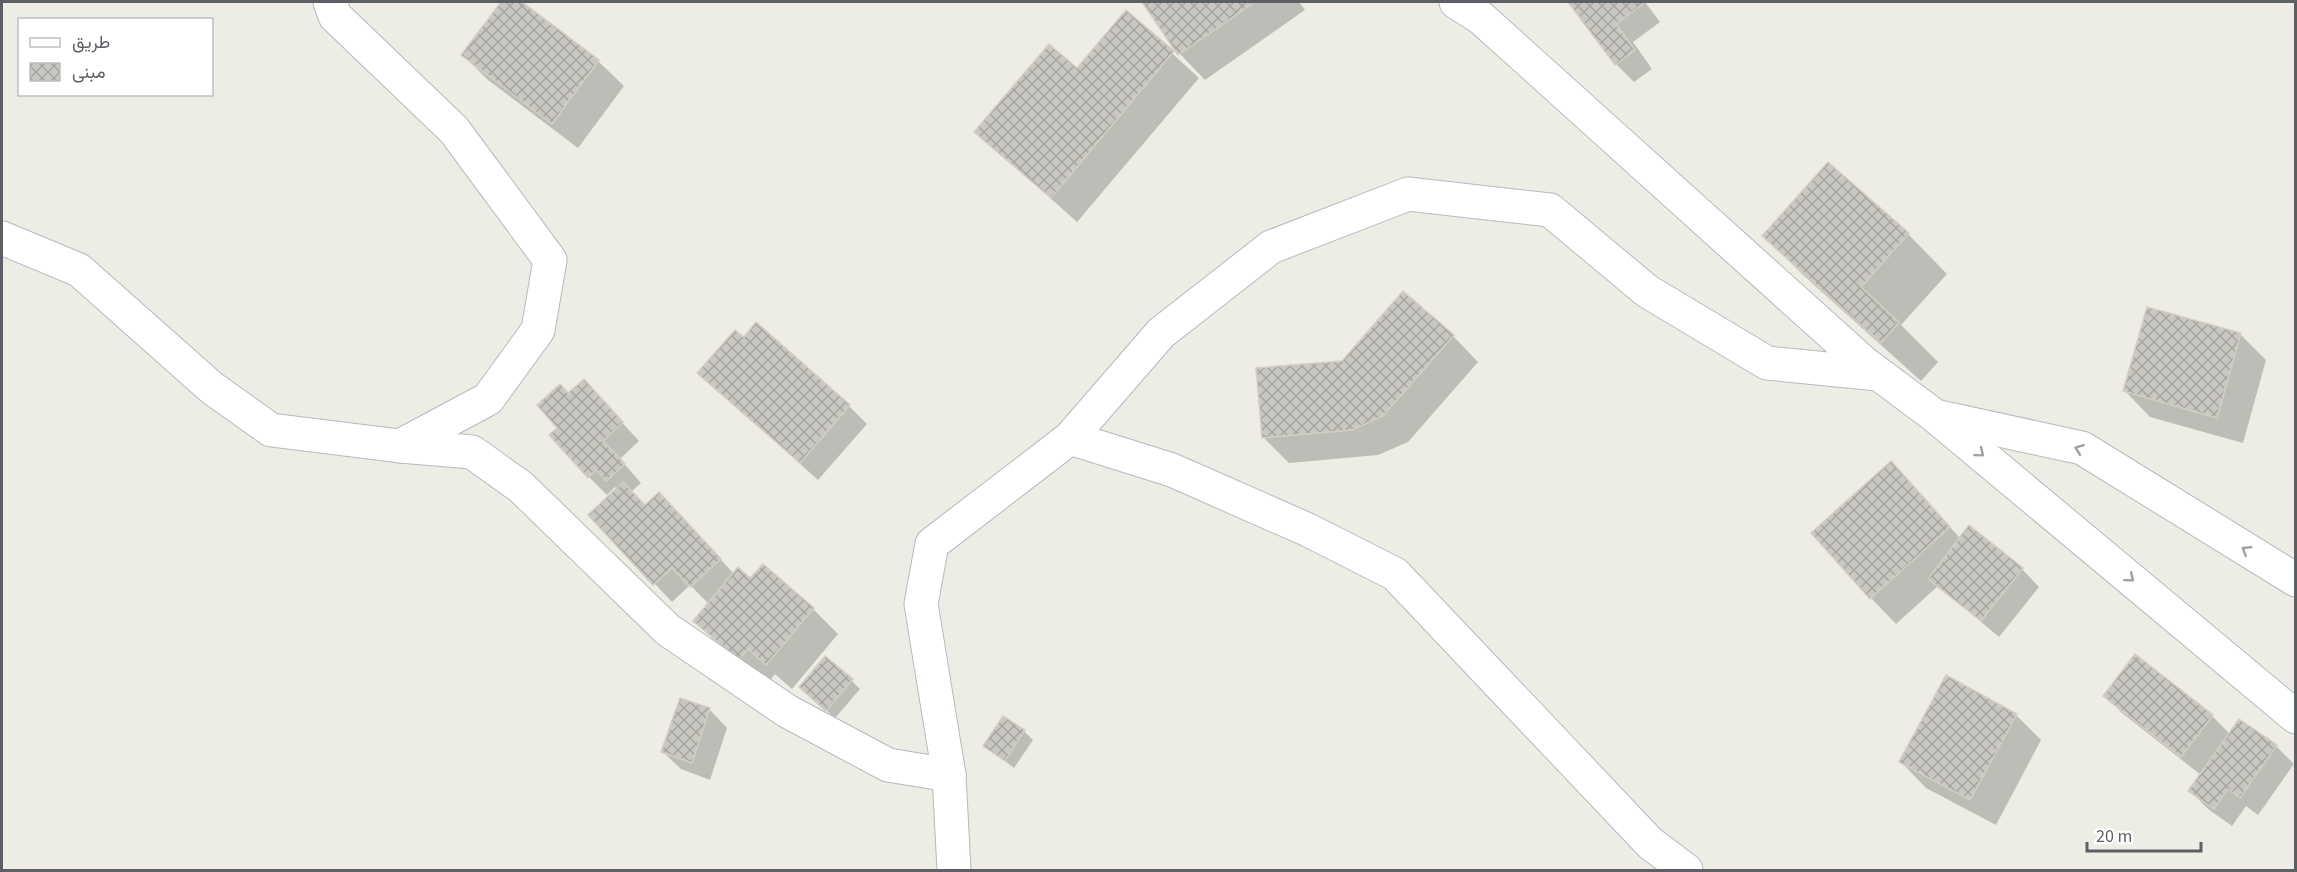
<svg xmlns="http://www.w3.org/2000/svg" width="2297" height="872" viewBox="0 0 2297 872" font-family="'Source Sans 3',Vazirmatn,sans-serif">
<defs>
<pattern id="building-cross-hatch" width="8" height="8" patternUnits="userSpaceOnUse" patternTransform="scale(1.5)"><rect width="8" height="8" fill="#c9c7c2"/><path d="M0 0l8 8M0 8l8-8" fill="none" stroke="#a6a5a1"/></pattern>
</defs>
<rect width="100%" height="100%" fill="#edede5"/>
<g fill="#0003">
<path d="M503 2H519L598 61 624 86 578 148 488 80 463 55Z"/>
<path d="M1144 2H1299L1305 10 1205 80 1180 54Z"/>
<path d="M1570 2H1645L1660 22 1633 42 1652 69 1634 82 1616 64Z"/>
<path d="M1127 12 1199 78 1077 222 976 132 1078 70Z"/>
<path d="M1908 234 1947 274 1901 325 1938 362 1921 381 1803 275 1764 236Z"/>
<path d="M2240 334 2266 360 2243 443 2150 417 2125 391Z"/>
<path d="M1453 336 1478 362 1408 442 1378 455 1289 463 1263 437 1343 362Z"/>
<path d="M699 373 849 406 867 424 818 480Z"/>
<path d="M584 381 639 441 620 459 641 483 631 492 646 507 677 512 734 574 813 609 838 634 792 689 775 674 766 685 720 646 695 621 709 604 690 585 672 602 590 515 617 489 615 487 607 495 589 477 559 428 569 395Z"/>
<path d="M1891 463 1961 539 2022 569 2039 587 1999 637 1938 586 1896 624 1871 598Z"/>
<path d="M2135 656 2212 716 2230 734 2276 746 2294 764 2258 815 2246 806 2232 826 2208 809 2190 791 2201 775 2122 713 2105 695Z"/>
<path d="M852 681 860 689 835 718 810 696Z"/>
<path d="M681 700 710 710 727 728 710 780 681 769 663 752Z"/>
<path d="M2016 715 2041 740 1996 825 1926 788 1901 762Z"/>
<path d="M1024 731 1033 740 1014 768 985 746Z"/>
</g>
<g fill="url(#building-cross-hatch)" stroke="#d2cfc3" stroke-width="1.5">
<path d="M501 2H522L599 60 552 124 461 55Z"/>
<path d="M1142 2H1255L1178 55Z"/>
<path d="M1568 2H1642L1643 4 1616 24 1635 50 1615 65Z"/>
<path d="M1126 10 1174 51 1051 198 974 132 1049 44 1077 68Z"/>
<path d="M1828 162 1909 233 1861 287 1899 322 1881 343 1762 236Z"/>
<path d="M1403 291 1454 335 1383 416 1352 430 1262 438 1256 368 1342 361Z"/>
<path d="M2147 307 2241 333 2217 418 2123 391Z"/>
<path d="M756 322 850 405 800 463 697 373 735 330 744 337Z"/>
<path d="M584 379 623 422 603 441 625 464 606 481 596 470 588 478 549 435 557 428 537 405 560 384 568 393Z"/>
<path d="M1891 461 1950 527 1870 599 1811 533Z"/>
<path d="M623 482 645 505 659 492 721 559 690 587 672 568 653 585 588 515Z"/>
<path d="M1969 525 2023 568 1981 621 1928 579Z"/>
<path d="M763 564 814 608 766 665 748 649 739 660 693 621 738 567 750 578Z"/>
<path d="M2135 654 2213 715 2181 757 2103 696Z"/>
<path d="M825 656 853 679 826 711 799 687Z"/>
<path d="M1946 675 2017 714 1970 800 1899 762Z"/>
<path d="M680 698 710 708 692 763 661 752Z"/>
<path d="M1003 716 1025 730 1005 761 983 746Z"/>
<path d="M2239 719 2277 745 2240 798 2228 789 2214 809 2188 791Z"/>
</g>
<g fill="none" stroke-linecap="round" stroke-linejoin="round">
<g stroke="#b7b9bd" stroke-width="35">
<g id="minor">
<path d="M2 238 79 270 212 388 271 430 400 446 488 399 538 330 550 260 454 130 335 16 330 2"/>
<path d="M1070 438 1172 470 1308 530 1395 574 1650 843 1686 870"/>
<path d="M400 446 472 452 521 487 668 630 787 711 888 765 949 775"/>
<path d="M954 870 949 775 921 604 932 544 1070 438 1161 333 1271 247 1408 194 1550 210 1647 291 1767 363 1878 374"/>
</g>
</g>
<g stroke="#b7b9bd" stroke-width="35">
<g id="tertiary">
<path d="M1456 2 1481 18 1864 363 1935 416 2296 717"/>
<path d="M1940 417 2082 448 2296 580"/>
</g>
</g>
<use href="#minor" stroke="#fff" stroke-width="33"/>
<use href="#tertiary" stroke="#fff" stroke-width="33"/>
</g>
<defs><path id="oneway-chevron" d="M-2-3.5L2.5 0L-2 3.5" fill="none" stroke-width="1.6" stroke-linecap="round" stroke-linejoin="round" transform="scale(1.5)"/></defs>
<g stroke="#9d9fa2">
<use href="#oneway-chevron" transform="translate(2079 449) rotate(-160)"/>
<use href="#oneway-chevron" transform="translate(1980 453) rotate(40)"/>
<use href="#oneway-chevron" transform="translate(2246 550) rotate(-148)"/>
<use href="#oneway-chevron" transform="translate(2130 578) rotate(40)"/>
</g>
<rect width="2297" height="872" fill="none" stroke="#5c5f64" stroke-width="6"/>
<rect x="18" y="18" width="195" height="78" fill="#ffffff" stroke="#bebfc1" stroke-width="1.5"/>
<rect x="30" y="38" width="30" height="9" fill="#ffffff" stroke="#bebfc1" stroke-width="1.5"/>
<text x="72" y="48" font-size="18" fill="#5c5f64">طريق</text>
<rect x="30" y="63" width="30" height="18" fill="url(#building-cross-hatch)" stroke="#bebfc1" stroke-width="1.5"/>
<text x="72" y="78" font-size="18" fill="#5c5f64">مبنى</text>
<path d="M2087 842v9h114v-9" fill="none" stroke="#5c5f64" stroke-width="3"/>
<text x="2096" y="842" font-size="18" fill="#5c5f64" stroke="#ffffff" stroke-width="4.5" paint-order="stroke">20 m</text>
</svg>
